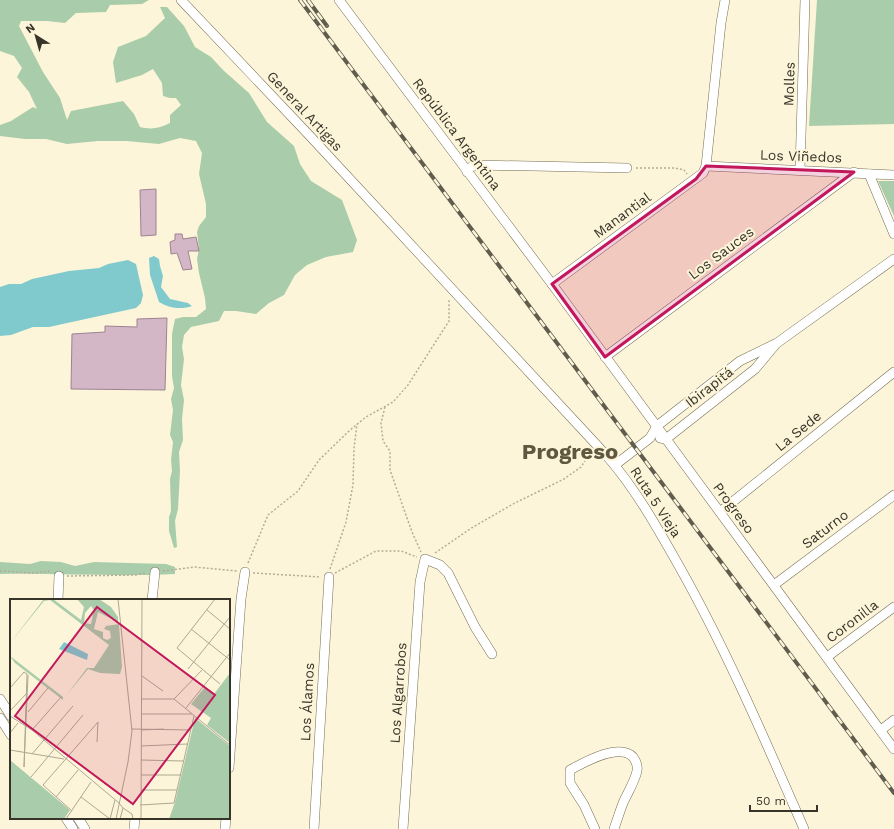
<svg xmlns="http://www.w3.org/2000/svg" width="894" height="829" viewBox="0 0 894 829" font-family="'Work Sans',sans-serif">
<rect width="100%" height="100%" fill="#fdf5d9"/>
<g fill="#a9cdaa">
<path d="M0 0H149L142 4 110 5 106 12 76 13 65 23 47 21H21L19 26 43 72 60 98 67 120 71 111 123 101 134 114 140 127C152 130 160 128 170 123V115L181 105 176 98H170L163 96 162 83 153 69 142 75 116 83 113 62 118 47 146 36 165 18 160 7H167L184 26 195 47 211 57 223 70 249 93 267 122 294 146 300 164 311 181 342 200 357 240 353 252 326 257 307 265 295 275 284 295 269 303 256 314 236 311H224L219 321 191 327 184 335 182 347 184 359 181 385 184 400 182 419 183 440 179 452 180 471 178 509 175 521 177 547 174 548 169 531V517L171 511 170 479 172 471 171 460 173 442 170 435 173 410 171 399 174 388 172 376V334L175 319 183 317H196L206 309 205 298 199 273 197 259 199 249 197 232 199 226 206 217V204L199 174 202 153 196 141 180 138 159 144 126 141H98L67 144 46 139H25L0 136V125L11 121 33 107 37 109 29 92 17 77 22 68 14 56 0 51Z"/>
<path d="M817 0H894V124L809 126Z"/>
<path d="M878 181H894V216Z"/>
<path d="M41 561 61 562 75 566 94 562 166 564 175 567V574C117 577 58 573 0 574V562L30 564Z"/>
</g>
<g fill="#80cace">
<path d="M154 256 159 259 160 266 163 276 161 287 170 299 188 303 192 306C182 310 168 308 159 302L150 275 149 258Z"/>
<path d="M128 260 136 264 143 295 141 303 136 308 49 327H33L11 335 0 336V287L9 284H21L32 279 69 271 99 268 108 264Z"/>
</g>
<g fill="#d3b7c6" stroke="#9d8391">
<path d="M156 189V235L141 236 140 190Z"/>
<path d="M175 234H182L183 239 196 237 199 251H188L192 269 183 270 177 253 171 254 170 242 175 240Z"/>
<path d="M167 318 165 390 71 389 72 334 105 332V326L137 327V319Z"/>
</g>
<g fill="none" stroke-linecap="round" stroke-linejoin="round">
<g stroke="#746d54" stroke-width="10">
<g id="minor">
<path d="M181 0 309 135 606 455C635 488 657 527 679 566 727 651 765 740 804 829"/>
<path d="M339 0 552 284 894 749"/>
<path d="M706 166 894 175"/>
<path d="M800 170 805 0"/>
<path d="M467 172 471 167 477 165 627 168"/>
<path d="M869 174 894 234"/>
<path d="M552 284 703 173 706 166 721 23 725 0"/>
<path d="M605 357 854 172"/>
<path d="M660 438 666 439 755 369 775 345"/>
<path d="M615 465 650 438 657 426 740 361 777 343 894 259"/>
<path d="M720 512 894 372"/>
<path d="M774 585 894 495"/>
<path d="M58 600 59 576"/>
<path d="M152 600 155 572"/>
<path d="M827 657 894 607"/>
<path d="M0 699 11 716"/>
<path d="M0 718 11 735"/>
<path d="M881 730 894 720"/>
<path d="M229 768 241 599 245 572"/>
<path d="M66 818 73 829"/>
<path d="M78 818 85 829"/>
<path d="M134 829 135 818"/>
<path d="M225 829 226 818"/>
<path d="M314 829 329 577"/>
<path d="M403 829 420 582 425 559 440 565 448 573 475 627 492 654"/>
<path d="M595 829 584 805 570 783V770C583 763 619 742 633 757 636 761 638 766 637 771 635 781 627 794 623 803 620 811 617 820 614 829"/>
</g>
</g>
<g stroke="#b3ad97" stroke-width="1.5" stroke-dasharray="2 2" stroke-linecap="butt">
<path d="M636 168H675L684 170 687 174"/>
<path d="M385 407 381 423 383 441 390 451V470L412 532 421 552"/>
<path d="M435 553 473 527 515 503 564 479 581 467 591 452"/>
<path d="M248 563 268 515 298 491 319 460 349 431 366 417 393 402 408 385 449 321V300"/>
<path d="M330 569 346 522 353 485 354 448 357 424"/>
<path d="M0 571 33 573 49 571 51 572"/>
<path d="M163 571 194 567 237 571"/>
<path d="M253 573 321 577"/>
<path d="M335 573 376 551H401L417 557"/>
<path d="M67 576 135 575 146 573"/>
</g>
<use href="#minor" stroke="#fff" stroke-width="9"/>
<g stroke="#615d4e" stroke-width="4">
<g id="rail">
<path d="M300 0 894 793"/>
<path d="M308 0 327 26"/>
</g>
</g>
<use href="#rail" stroke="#fdf5d9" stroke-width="2.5" stroke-dasharray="8" stroke-linecap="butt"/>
</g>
<path fill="#c2185b" fill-opacity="0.2" stroke="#c2185b" stroke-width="3" stroke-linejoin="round" d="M706 166 854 172 605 357 552 284 696 179Z"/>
<g text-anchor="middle" stroke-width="4" stroke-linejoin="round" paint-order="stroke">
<g font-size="14" fill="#373429" stroke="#fdf5d9">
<text transform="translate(789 84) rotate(-88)" y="5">Molles</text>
<text transform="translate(305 111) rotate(47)" y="5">General Artigas</text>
<text transform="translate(457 134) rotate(53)" y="5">República Argentina</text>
<text transform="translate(801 156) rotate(2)" y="5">Los Viñedos</text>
<text transform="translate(622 215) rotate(-36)" y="5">Manantial</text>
<text transform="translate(721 253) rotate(-37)" y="5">Los Sauces</text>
<text transform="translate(709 387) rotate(-38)" y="5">Ibirapitá</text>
<text transform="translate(798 431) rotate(-39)" y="5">La Sede</text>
<text transform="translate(656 502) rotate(57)" y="5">Ruta 5 Vieja</text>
<text transform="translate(734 508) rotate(54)" y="5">Progreso</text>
<text transform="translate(825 529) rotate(-37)" y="5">Saturno</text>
<text transform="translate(852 621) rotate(-37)" y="5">Coronilla</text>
<text transform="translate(398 693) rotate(-86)" y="5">Los Algarrobos</text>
<text transform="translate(307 702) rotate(-87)" y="5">Los Álamos</text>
</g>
<g font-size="22" font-weight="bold" fill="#5f5740" stroke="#fdf5d9">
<text x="570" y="459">Progreso</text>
</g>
</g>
<g transform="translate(10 599)">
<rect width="220" height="220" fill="#fdf5d9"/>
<path d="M34 0H43L71 21 74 8 67 0H89L101 8 108 18V23L88 13 84 30 93 33V39L97 41 101 39 100 32 94 30 96 27 109 25 112 68 110 75 90 74 78 70 56 97 77 69H84L99 46 40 1 34 2 0 44ZM81 7 84 11 81 25 74 24 75 14ZM0 57 53 98V101L5 64ZM220 74V144L197 126 201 119 181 105 195 88 204 95ZM185 119 220 147V220H159L165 203ZM0 161 60 211 54 220H0Z" fill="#a9cdaa" fill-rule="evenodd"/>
<path d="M54 43 78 55 77 61 49 50Z" fill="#80cace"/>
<path fill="none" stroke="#aea893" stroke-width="1" d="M205 0 167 49 210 85M197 11 220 30M181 30 220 61M178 70 220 18M132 77 153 92M0 89 14 73 17 75 14 168M132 100H164M164 100 220 146M164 100 192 71M176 109 220 54M0 112 17 94M18 113 38 89M131 115H182M0 117 22 131 109 204 113 209 110 220M122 130 180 131M22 131 51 98M131 131 154 130M0 134 8 124M131 147 177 145M0 151 54 160M22 155 63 107M131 161 174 162M14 168 18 76M131 176H171M21 178 73 116M131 191H167M46 198 68 171M71 198 100 220M130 206 164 204 184 117M113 209 122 215 123 220M62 212 33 186 88 123 87 143M56 220 81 183M100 220 105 201M106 220 118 163 122 132 108 0M131 220 132 0"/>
<path fill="#c2185b" fill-opacity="0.15" stroke="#c2185b" stroke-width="2" d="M87 8 205 96 123 205 5 117Z"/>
<rect width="220" height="220" fill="none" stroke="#373429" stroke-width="2"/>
</g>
<g transform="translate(36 36) rotate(323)" stroke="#fdf5d9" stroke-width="3" paint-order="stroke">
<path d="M0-3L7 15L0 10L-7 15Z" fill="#373429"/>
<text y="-6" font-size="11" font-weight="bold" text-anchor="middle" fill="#373429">N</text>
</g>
<path d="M750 805v6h67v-6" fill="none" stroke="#373429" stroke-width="2"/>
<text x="756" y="805" font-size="12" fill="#373429" stroke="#fdf5d9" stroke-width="3" paint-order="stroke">50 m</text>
</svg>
